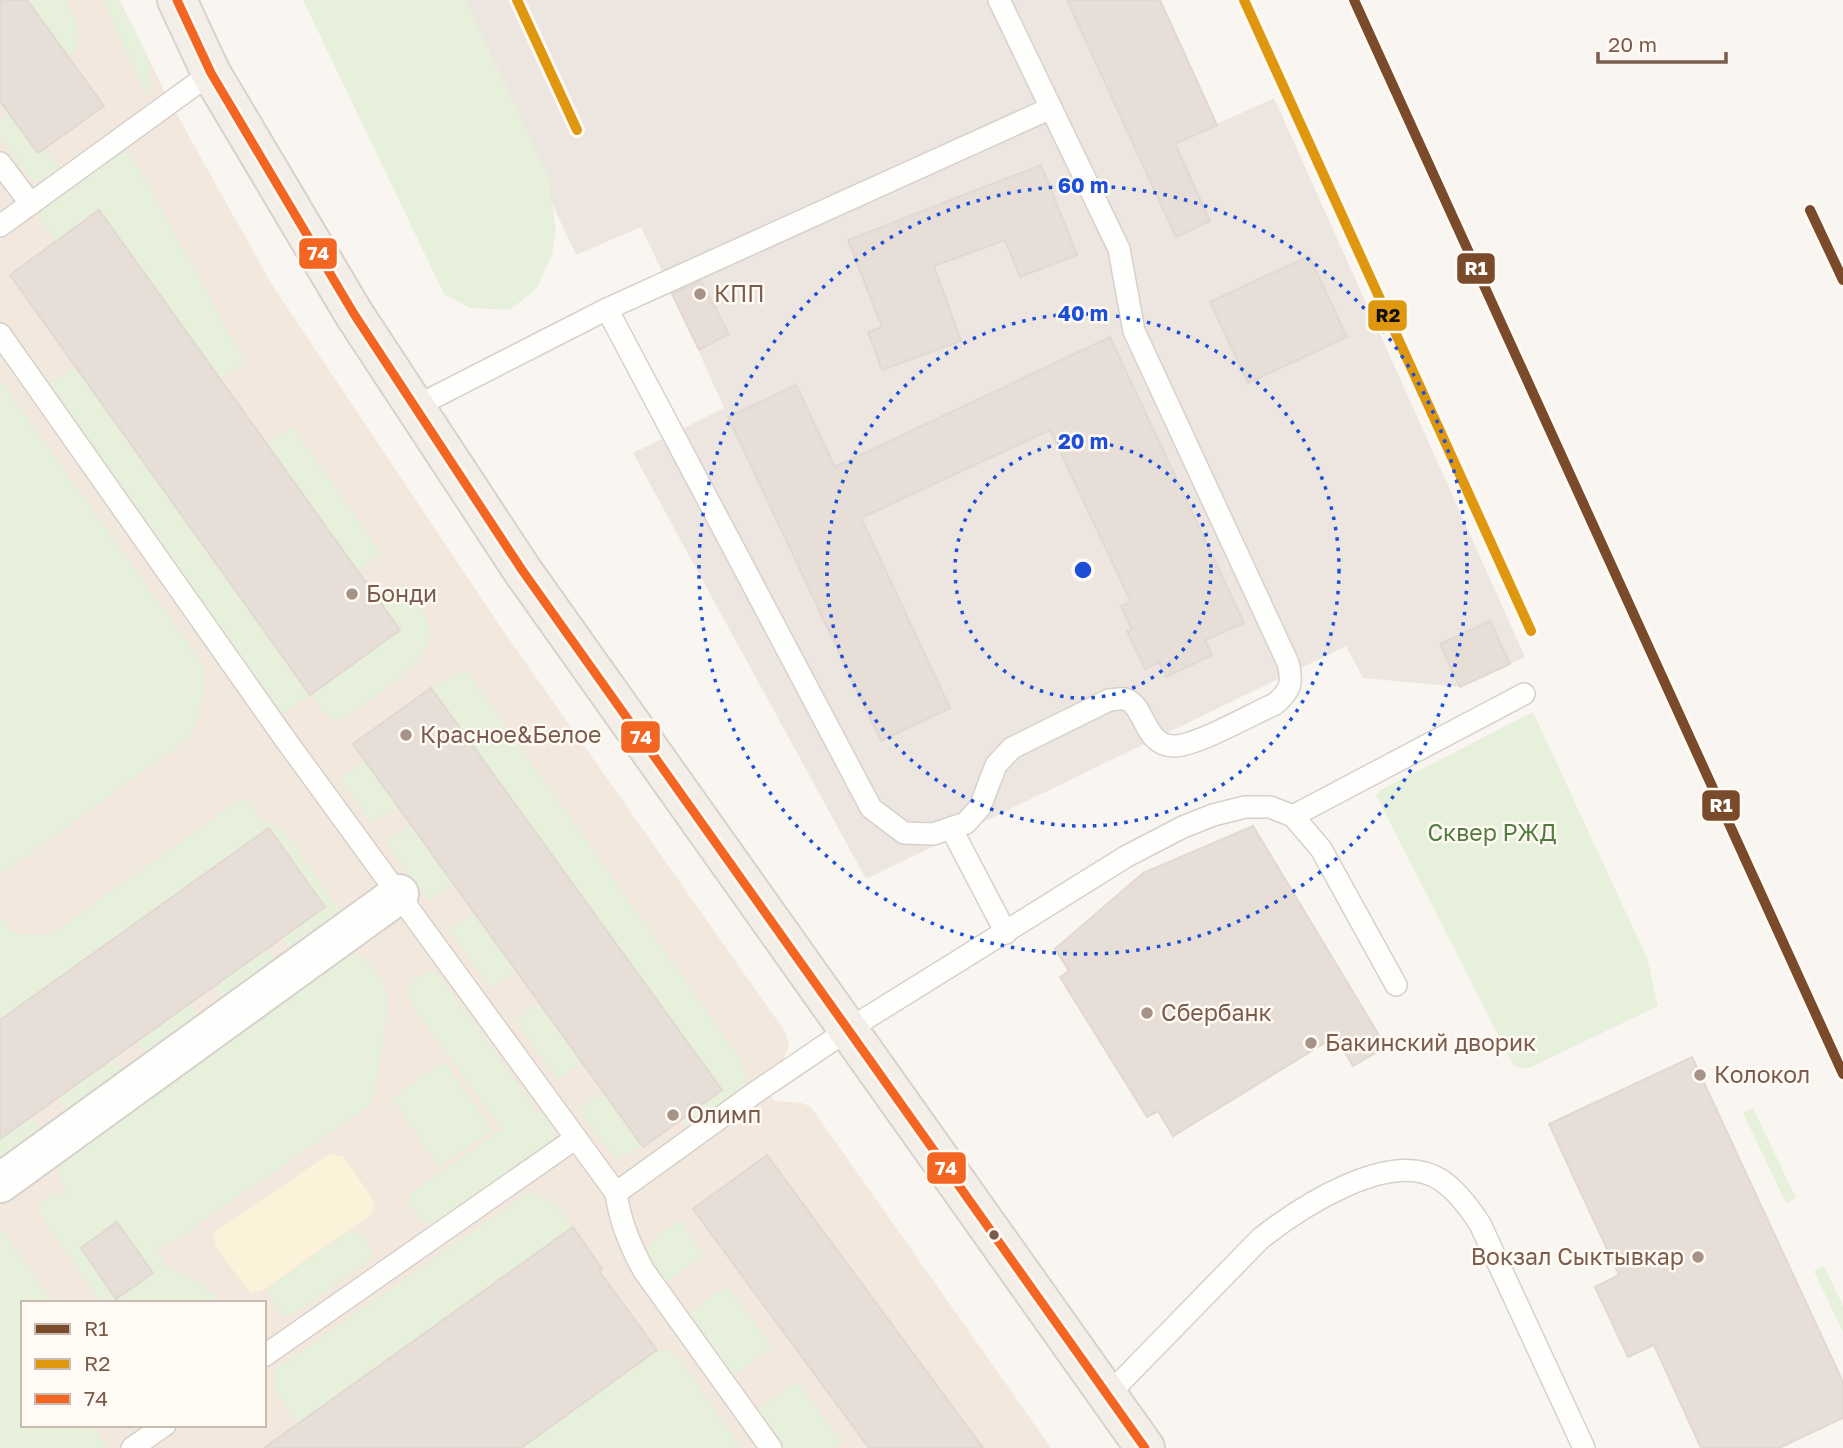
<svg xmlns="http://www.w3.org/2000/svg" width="1843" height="1448" viewBox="0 0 1843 1448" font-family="'Golos Text',sans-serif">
<rect width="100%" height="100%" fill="#f9f5f0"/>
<path fill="#f2e8de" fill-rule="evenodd" d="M0 0H119L172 106 274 288 502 629 786 1033 789 1047 768 1092 775 1101 802 1103 811 1107 1051 1448H0ZM23 1303H264V1425H23Z"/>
<path fill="#ede5e0" d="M457 0H1160L1217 124 1274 98 1525 657 1460 687 1363 678 1346 646 866 879 633 453 724 408 683 316 641 227 576 255Z"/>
<g fill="#e7f0db">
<path d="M27 0H67C75 17 87 42 69 58Z"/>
<path d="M102 0H119C131 25 162 69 147 96Z"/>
<path d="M303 0H466L548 176 556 230 552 255 537 288 510 310 470 308 444 294Z"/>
<path d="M9 113 37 154 46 149 60 168 42 182 31 178 26 173 0 138V120Z"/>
<path d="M124 152 135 161 246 363 221 380 100 210 56 241 41 220 39 210 119 153Z"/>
<path d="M75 366 310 695 400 630 379 601 401 584C410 597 424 611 429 625 441 660 363 703 340 720L330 719 310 695 286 712 277 711 48 385Z"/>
<path d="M0 380 203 664C206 683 201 726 187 740L0 875Z"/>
<path d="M292 426 382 554 358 571 267 444Z"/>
<path d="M466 670 742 1061C745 1071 748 1079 744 1089L689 1130 681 1119 721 1090 431 688Z"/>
<path d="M1533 712 1647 958 1658 1006 1527 1069 1516 1067 1512 1062 1376 795 1381 790Z"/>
<path d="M365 761 398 806 372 824 340 779Z"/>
<path d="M241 799H247L265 823H271L283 829 342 914 293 952 283 937 325 907 268 828 0 1020V916L14 933 50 935Z"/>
<path d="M411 825 453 883 429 901 386 842Z"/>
<path d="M473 912 515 970 491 988 448 929Z"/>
<path d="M267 949 278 963 225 1002 214 987Z"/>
<path d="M347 955 365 958C371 967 380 976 384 985 393 1006 376 1079 372 1104L168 1245 154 1247 169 1268 202 1284 222 1303H102L39 1214V1204L51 1195 67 1193 61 1182 58 1164Z"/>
<path d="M432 971 438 974 532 1103 533 1109C545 1113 557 1126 554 1140L433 1224 422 1223 409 1203 412 1192 502 1129 410 1003C407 981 410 977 432 971Z"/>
<path d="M191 1003 202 1019 148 1057 137 1042Z"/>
<path d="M540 1003 582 1062 558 1080 515 1021Z"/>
<path d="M113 1059 124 1074 70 1112 59 1098Z"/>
<path d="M444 1061 492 1130 439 1167 392 1098Z"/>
<path d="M604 1092 643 1147 616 1159 613 1156 578 1109Z"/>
<path d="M1753 1108 1796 1198 1786 1203 1743 1113Z"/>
<path d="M32 1116 43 1132 0 1162V1139Z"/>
<path d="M528 1193C551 1193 559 1210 573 1227L298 1424 274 1389 275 1370Z"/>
<path d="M679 1220 704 1255 663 1285C640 1244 641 1247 679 1220Z"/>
<path d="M0 1227 54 1303H23V1425H93L109 1448H0Z"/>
<path d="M351 1230 362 1236 375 1256 289 1317C277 1312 270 1300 268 1287Z"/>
<path d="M1824 1266 1843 1306V1332L1814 1271Z"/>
<path d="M727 1285 773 1347 730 1378 684 1317Z"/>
<path d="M669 1349 678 1357 741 1448H521L657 1350Z"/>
<path d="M796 1381 842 1442 834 1448H781L754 1412Z"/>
</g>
<path fill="#fbf2d9" d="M329 1154 343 1156 374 1201 372 1214 261 1291 251 1294 216 1247 213 1235 216 1231Z"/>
<g fill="#e6ded7" stroke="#e2d8d2" stroke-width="2">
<path d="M0 0H27L104 106 38 153 0 101Z"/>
<path d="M1067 0H1160L1217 125 1175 144 1210 221 1176 237Z"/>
<path d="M1041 165 1077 255 1020 277 1005 240 934 266 961 341 882 370 868 332 882 327 848 240Z"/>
<path d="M99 210 400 630 310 695 10 275Z"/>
<path d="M1309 256 1347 337 1248 383 1210 302Z"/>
<path d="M701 281 729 334 699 350 672 294Z"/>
<path d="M1110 337 1244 623 1205 640 1212 655 1166 677 1159 662 1145 669 1127 631 1132 629 1121 606 1131 602 1050 430 861 518 950 708 881 741 728 417 796 385 835 467Z"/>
<path d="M1490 621 1510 664 1460 687 1440 644Z"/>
<path d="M431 688 722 1090 643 1147 353 744Z"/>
<path d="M1253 826 1386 1047 1353 1066 1336 1036 1173 1136 1158 1111 1147 1117 1060 977 1069 971 1055 949 1143 873Z"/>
<path d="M269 828 325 907 0 1139V1020Z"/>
<path d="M1692 1057 1843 1382V1418L1779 1448H1701L1654 1345 1628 1357 1595 1287 1619 1275 1549 1124Z"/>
<path d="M767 1155 983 1448H869L729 1258 693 1209Z"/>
<path d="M117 1222 153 1273 116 1299 81 1248Z"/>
<path d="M573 1227 602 1269 599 1271 657 1350 521 1448H264Z"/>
</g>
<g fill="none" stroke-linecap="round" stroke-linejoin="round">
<g stroke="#d7d1cb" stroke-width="24">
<g id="service">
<path d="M0 163 31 204"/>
<path d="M0 226 211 73"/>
<path d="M607 309 871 808 904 833 933 834 966 823 980 807 996 765 1012 748 1109 700C1113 700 1121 698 1125 699 1146 705 1143 746 1174 746 1196 746 1252 714 1275 704 1291 690 1293 683 1288 663L1134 331 1119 249 999 0"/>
<path d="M0 334 285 739 616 1193C620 1222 630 1246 644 1271L771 1448"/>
<path d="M415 407 607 309 1051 108"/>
<path d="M1293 816 1524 694"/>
<path d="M951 828 1006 933"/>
<path d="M616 1193 756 1092 849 1029 1127 856 1183 827 1213 815 1245 807H1270L1293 816 1321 849 1396 985"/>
<path d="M264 1356 576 1138"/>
<path d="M1108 1395 1260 1239C1299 1208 1391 1147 1441 1180 1457 1191 1469 1207 1480 1224L1584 1448"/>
<path d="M132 1448 165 1425"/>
</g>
</g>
<g stroke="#d7d1cb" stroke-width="42">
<path id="minor" d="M0 1183 399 894"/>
</g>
<g stroke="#dad1cc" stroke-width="42">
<path id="primary" d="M177 0 211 73 354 314 522 570 1145 1448"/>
</g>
<use href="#service" stroke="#fefefd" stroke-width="21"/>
<use href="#minor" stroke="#fefefd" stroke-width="38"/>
<use href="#primary" stroke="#f3eee8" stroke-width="38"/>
<g stroke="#fffaf3" stroke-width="14">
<path id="bus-1" d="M177 0 211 73 354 314 522 570 1145 1448"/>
</g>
<use href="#bus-1" stroke="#f26522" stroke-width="9"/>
<g stroke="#fffaf3" stroke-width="16">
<g id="rail-1">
<path d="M1354 0 1843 1074"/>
<path d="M1810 210 1843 280"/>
</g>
</g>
<g stroke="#fffaf3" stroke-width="16">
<g id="rail-2">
<path d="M517 0 577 130"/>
<path d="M1244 0 1531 631"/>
</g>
</g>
<use href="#rail-1" stroke="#7a4b2a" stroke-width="10"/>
<use href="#rail-2" stroke="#de970f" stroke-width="10"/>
</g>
<g fill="none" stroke="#1d4ed8" stroke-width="3.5" stroke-dasharray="3.5 7">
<circle cx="1083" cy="570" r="128"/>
<circle cx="1083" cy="570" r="256"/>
<circle cx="1083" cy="570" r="384"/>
</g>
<g fill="#a69286" stroke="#fffaf3" stroke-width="2.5">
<circle cx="700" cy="294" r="7"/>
<circle cx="352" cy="594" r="7"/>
<circle cx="406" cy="735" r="7"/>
<circle cx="1147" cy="1013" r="7"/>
<circle cx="1311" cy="1043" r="7"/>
<circle cx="1700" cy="1075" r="7"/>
<circle cx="673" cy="1115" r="7"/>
<circle cx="1698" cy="1257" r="7"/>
</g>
<circle fill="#7a5c4d" stroke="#fffaf3" stroke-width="2.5" cx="994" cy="1235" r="6"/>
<g text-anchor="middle" stroke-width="5" stroke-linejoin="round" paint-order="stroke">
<g font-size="23" fill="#7a5c4d" stroke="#fffaf3" text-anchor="start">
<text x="714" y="302">КПП</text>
<text x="366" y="602">Бонди</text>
<text x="420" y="743">Красное&amp;Белое</text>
<text x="1161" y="1021">Сбербанк</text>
<text x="1325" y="1051">Бакинский дворик</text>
<text x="1714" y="1083">Колокол</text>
<text x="687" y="1123">Олимп</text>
<text x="1684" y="1265" text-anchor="end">Вокзал Сыктывкар</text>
</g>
<g font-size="23" fill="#537a41" stroke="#fffaf3">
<text x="1492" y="841">Сквер РЖД</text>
</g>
</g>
<circle cx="1083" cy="570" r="10" fill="#1d4ed8" stroke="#fffaf3" stroke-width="3.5"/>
<g font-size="21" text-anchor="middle" font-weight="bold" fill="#1d4ed8" stroke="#fffaf3" stroke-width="5" stroke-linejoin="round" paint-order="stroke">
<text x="1083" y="193">60 m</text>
<text x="1083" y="321">40 m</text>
<text x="1083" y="449">20 m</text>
</g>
<g stroke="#fffaf3" stroke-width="2.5">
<rect x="298" y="237" width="40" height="33" rx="7" fill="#f26522"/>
<rect x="1456" y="252" width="40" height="33" rx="7" fill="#7a4b2a"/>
<rect x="1367" y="299" width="41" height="33" rx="7" fill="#de970f"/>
<rect x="620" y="720" width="41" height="34" rx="7" fill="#f26522"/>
<rect x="1701" y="789" width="40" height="33" rx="7" fill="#7a4b2a"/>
<rect x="926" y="1151" width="41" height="34" rx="7" fill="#f26522"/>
</g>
<g font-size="19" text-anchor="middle" font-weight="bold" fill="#fff">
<text x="318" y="260">74</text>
<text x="1476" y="275">R1</text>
<text x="641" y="744">74</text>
<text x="1721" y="812">R1</text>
<text x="946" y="1175">74</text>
</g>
<g font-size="19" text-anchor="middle" font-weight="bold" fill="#111">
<text x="1388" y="322">R2</text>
</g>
<rect x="21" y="1301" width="245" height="126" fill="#fffaf3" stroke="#cabbb1" stroke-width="2"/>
<rect x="35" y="1324" width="35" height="10" fill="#7a4b2a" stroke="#cabbb1" stroke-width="2"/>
<text x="84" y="1336" font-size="21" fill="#7a5c4d">R1</text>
<rect x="35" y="1359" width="35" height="10" fill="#de970f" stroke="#cabbb1" stroke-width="2"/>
<text x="84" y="1371" font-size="21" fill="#7a5c4d">R2</text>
<rect x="35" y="1394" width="35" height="10" fill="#f26522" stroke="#cabbb1" stroke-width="2"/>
<text x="84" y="1406" font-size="21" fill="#7a5c4d">74</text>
<path d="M1598 52v10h128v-10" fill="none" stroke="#7a5c4d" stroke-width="3.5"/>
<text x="1608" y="52" font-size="21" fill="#7a5c4d" stroke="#fffaf3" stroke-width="5" paint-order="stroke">20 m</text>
</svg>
